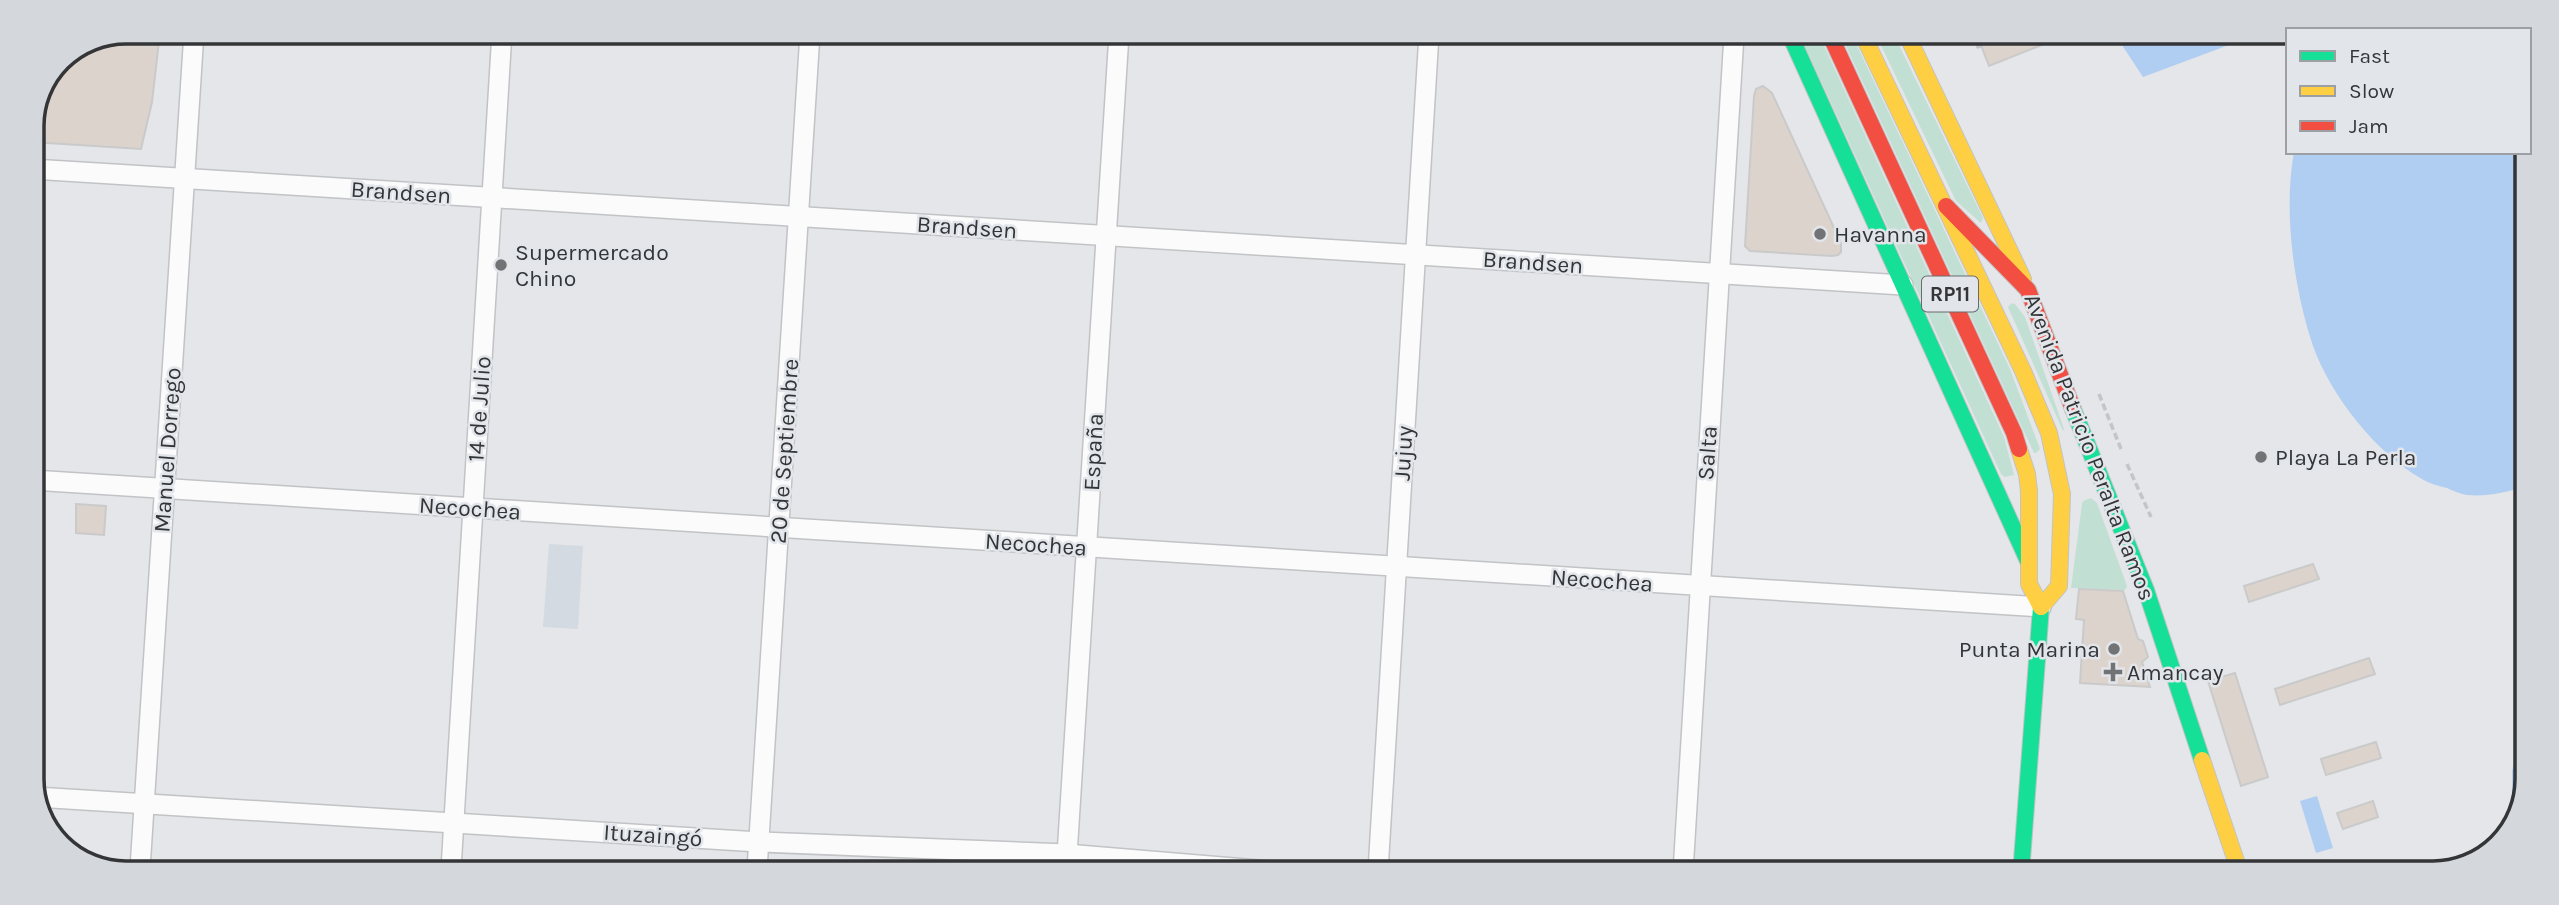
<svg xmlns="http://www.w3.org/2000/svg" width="2559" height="905" viewBox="0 0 2559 905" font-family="Karla,sans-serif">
<rect width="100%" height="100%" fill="#e4e6e9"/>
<path fill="#d4dae1" d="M549 544 583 546 578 629 543 627Z"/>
<g fill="#c2dfd4">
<path d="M1800 35H1819L2004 437 2014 475 2005 477 2001 474Z"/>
<path d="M1841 35H1852L2010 369 2040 449 2036 453H2034Z"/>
<path d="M1876 35H1894L1983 218 1981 223 1956 201Z"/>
<path d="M2012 303 2015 304 2025 317 2064 429 2063 431 2008 307Z"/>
<path d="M2091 498 2097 503 2127 586 2125 590 2071 588 2082 504 2083 501Z"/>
</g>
<g fill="#b0cef1">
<path d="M2116 36H2253L2143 77Z"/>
<path d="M2294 152H2527L2525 388C2507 419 2524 411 2525 435 2526 452 2525 470 2525 487 2507 492 2486 497 2467 495 2461 494 2453 491 2447 488 2439 486 2430 484 2422 479 2376 453 2331 396 2313 346 2294 289 2283 212 2294 152Z"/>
<path d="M2523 731V809L2512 824V771Z"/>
<path d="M2317 796 2333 848 2316 853 2300 801Z"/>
</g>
<g fill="#dcd3cd" stroke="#cacaca" stroke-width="2">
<path d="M125 32H160L152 102 141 149 32 142V120L59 59Z"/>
<path d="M1977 35 2064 36 1989 66Z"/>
<path d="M1763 86 1772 93 1841 243V252L1838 255 1832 256 1750 251 1745 246 1754 96 1756 89Z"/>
<path d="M76 504 106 506 104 535 76 533Z"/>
<path d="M2313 564 2319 579 2249 602 2244 586Z"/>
<path d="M2079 589 2123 591 2138 639 2143 641 2148 657 2142 662 2150 687 2080 683 2084 620 2076 619Z"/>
<path d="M2369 658 2375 674 2280 705 2275 689Z"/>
<path d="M2235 673 2268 777 2241 786 2208 681Z"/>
<path d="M2376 742 2381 758 2326 775 2321 759Z"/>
<path d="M2373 801 2378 817 2343 829 2337 813Z"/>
</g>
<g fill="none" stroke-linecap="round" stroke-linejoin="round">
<g stroke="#c1c3c5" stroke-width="22">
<g id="street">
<path d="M32 169 1903 285"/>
<path d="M32 480 2041 607"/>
<path d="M36 797 759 842 1066 854 1270 871"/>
<path d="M140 869 194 32"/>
<path d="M451 869 502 32"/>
<path d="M757 870 810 33"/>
<path d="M1066 871 1119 34"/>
<path d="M1378 871 1429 34"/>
<path d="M1683 872 1734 35"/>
</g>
</g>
<g stroke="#c1c3c5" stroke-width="18">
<g id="fast">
<path d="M1790 35 2029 563"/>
<path d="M2073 409 2146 590 2202 760"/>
<path d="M2021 873 2041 607"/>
</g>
</g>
<g stroke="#c1c3c5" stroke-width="18">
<g id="slow">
<path d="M1863 35 2023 371 2049 433 2062 494 2059 586 2041 607"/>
<path d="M1907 35 2023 279"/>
<path d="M2019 449 2027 474 2029 491V584L2041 607"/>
<path d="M2202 760 2240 873"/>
</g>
</g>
<g stroke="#c1c3c5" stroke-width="18">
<g id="jam">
<path d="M1830 35 2014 433 2019 449"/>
<path d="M1946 206 2028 290 2073 409"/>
</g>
</g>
<g stroke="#c5c5c7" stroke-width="3.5" stroke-dasharray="7 3.5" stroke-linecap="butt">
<path d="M1973 35 1978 47 2007 35"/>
<path d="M2099 394 2121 449"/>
<path d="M2127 464 2151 517"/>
</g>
<use href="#street" stroke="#fbfbfc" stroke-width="19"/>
<use href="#fast" stroke="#16e098" stroke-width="16"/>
<use href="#slow" stroke="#ffcf43" stroke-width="16"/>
<use href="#jam" stroke="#f24e42" stroke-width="16"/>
</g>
<g fill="#727375" stroke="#e2e6eb" stroke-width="2.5">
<circle cx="1820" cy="234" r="7"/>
<circle cx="501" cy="265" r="7"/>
<circle cx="2261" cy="457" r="7"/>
<circle cx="2114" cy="649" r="7"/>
<path d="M2109.5 661.5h7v7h7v7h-7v7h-7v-7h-7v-7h7z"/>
</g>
<g text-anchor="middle" stroke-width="5" stroke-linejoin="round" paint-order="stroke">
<rect fill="#e2e6eb" stroke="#686a6d" stroke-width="2" x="1922" y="276.5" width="56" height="35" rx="5"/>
<g font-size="21" font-weight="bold" fill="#343537">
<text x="1950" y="301">RP11</text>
</g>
<g font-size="23" fill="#343537" stroke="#e2e6eb">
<text transform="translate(401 192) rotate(4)" y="8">Brandsen</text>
<text transform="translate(967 227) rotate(4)" y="8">Brandsen</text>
<text transform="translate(1533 262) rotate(4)" y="8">Brandsen</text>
<text transform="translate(479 409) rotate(-86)" y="8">14 de Julio</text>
<text transform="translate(2090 447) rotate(69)" y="8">Avenida Patricio Peralta Ramos</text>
<text transform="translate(167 450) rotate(-86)" y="8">Manuel Dorrego</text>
<text transform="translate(784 451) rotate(-86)" y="8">20 de Septiembre</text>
<text transform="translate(1093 452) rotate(-87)" y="8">España</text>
<text transform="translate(1403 453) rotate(-87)" y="8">Jujuy</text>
<text transform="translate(1707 453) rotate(-86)" y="8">Salta</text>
<text transform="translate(470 508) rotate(4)" y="8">Necochea</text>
<text transform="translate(1036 544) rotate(4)" y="8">Necochea</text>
<text transform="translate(1602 580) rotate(4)" y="8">Necochea</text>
<text transform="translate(653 835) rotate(4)" y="8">Ituzaingó</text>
</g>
<g font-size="23" fill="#343537" stroke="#e2e6eb" text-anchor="start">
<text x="1834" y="242">Havanna</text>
<text x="515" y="260">Supermercado<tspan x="515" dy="26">Chino</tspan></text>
<text x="2275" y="465">Playa La Perla</text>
<text x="2100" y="657" text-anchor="end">Punta Marina</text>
<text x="2127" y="680">Amancay</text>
</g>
</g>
<path d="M0 0H2559V905H0ZM126 44H2433A82 82 0 0 1 2515 126V779A82 82 0 0 1 2433 861H126A82 82 0 0 1 44 779V126A82 82 0 0 1 126 44Z" fill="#d4d8dd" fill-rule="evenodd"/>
<path fill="none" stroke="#343537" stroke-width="3.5" d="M126 44H2433A82 82 0 0 1 2515 126V779A82 82 0 0 1 2433 861H126A82 82 0 0 1 44 779V126A82 82 0 0 1 126 44Z"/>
<rect x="2286" y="28" width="245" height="126" fill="#e2e6eb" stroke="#9c9fa3" stroke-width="2"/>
<rect x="2300" y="51" width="35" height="10" fill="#16e098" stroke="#9c9fa3" stroke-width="2"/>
<text x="2349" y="63" font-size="21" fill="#343537">Fast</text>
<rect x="2300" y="86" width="35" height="10" fill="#ffcf43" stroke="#9c9fa3" stroke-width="2"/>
<text x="2349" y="98" font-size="21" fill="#343537">Slow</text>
<rect x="2300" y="121" width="35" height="10" fill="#f24e42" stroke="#9c9fa3" stroke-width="2"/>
<text x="2349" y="133" font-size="21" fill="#343537">Jam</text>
</svg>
